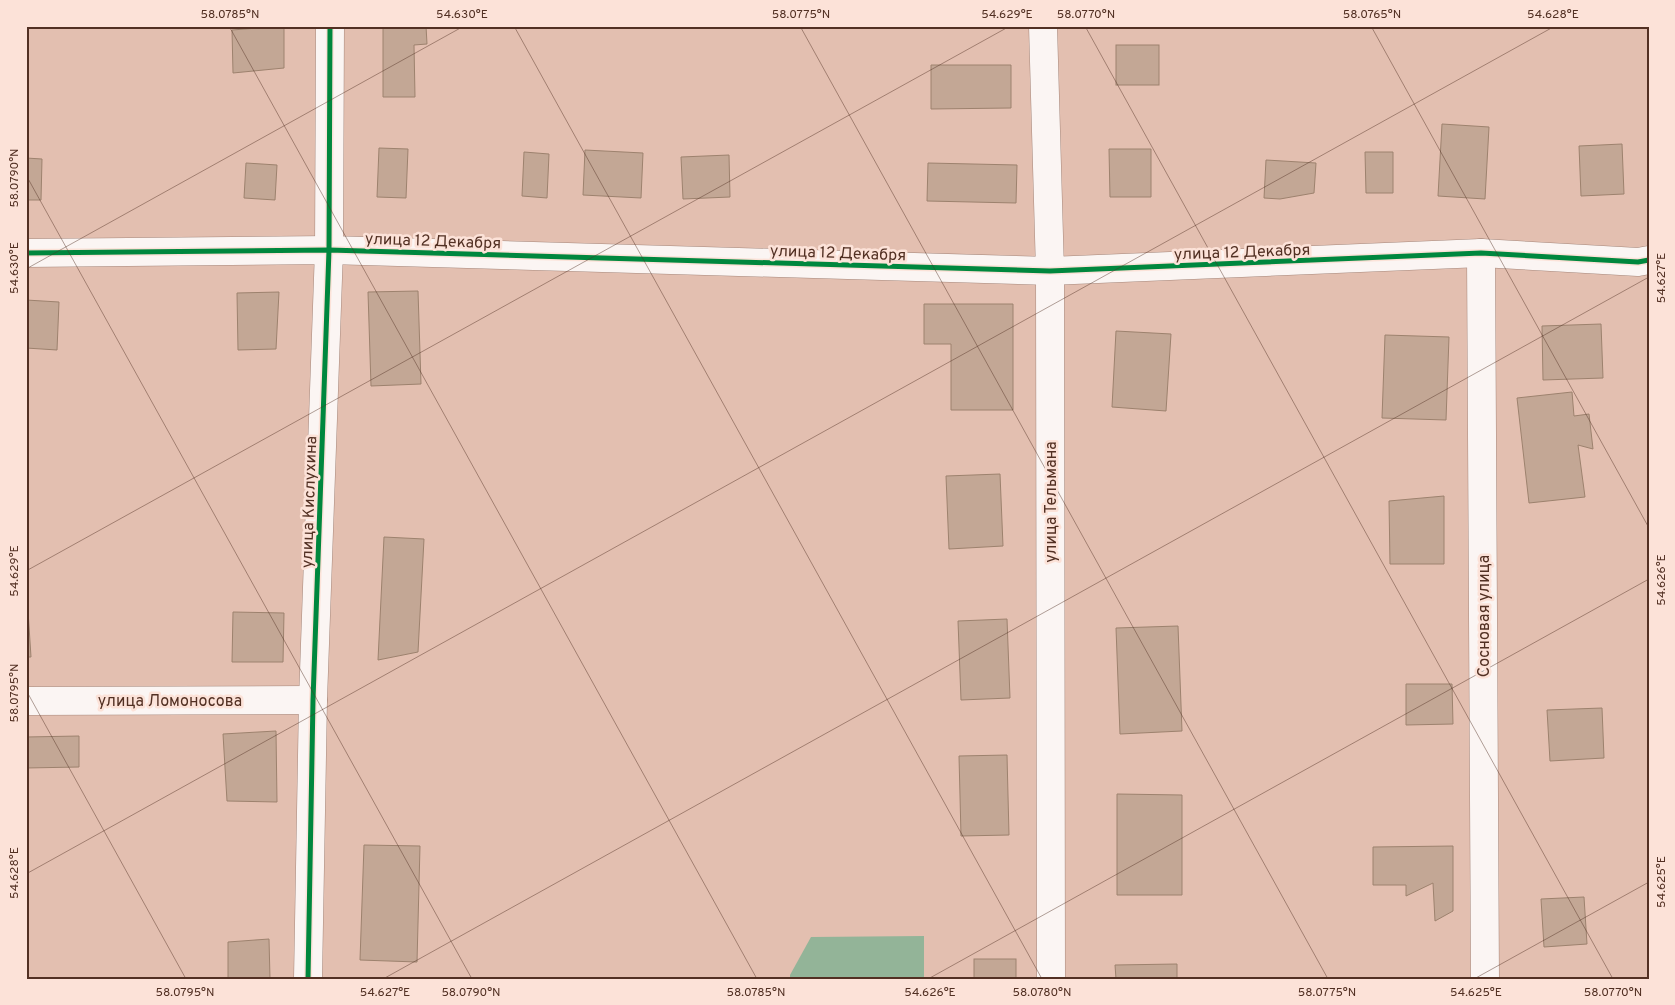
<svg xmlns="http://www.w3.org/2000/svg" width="1675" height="1005" viewBox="0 0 1675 1005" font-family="Overpass,sans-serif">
<rect width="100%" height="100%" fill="#e3bfb0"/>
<path fill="#93b498" d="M924 936V979H790V975L811 937Z"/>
<g fill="#c3a795" stroke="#9d826e">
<path d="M284 26V68L233 73 232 30Z"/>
<path d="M383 26H426L427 44 414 45 415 97H383Z"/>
<rect x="1116" y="45" width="43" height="40"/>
<path d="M931 65H1011V108L931 109Z"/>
<path d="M1442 124 1489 127 1485 199 1438 196Z"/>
<path d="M1622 144 1624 194 1581 196 1579 146Z"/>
<path d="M379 148 408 149 406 198 377 197Z"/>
<path d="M1109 149H1151V197H1110Z"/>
<path d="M585 150 643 153 641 198 583 195Z"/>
<path d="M524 152 549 154 547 198 522 196Z"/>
<path d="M1365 152H1393V193H1366Z"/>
<path d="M729 155 730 197 683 199 681 157Z"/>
<path d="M26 158 42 159 41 200H26Z"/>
<path d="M1266 160 1316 163 1314 193 1280 199 1264 198Z"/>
<path d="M246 163 277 165 275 200 244 198Z"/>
<path d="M928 163 1017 165 1016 203 927 201Z"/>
<path d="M418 291 421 384 371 386 368 292Z"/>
<path d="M279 292 276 349 238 350 237 293Z"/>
<path d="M26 300 59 302 57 350 26 348Z"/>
<path d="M924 304H1013V410H951V344H924Z"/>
<path d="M1601 324 1603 378 1543 380 1542 326Z"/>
<path d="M1116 331 1171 334 1166 411 1112 407Z"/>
<path d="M1385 335 1449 337 1446 420 1382 418Z"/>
<path d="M1572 392 1574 416 1589 414 1593 449 1578 445 1585 497 1529 503 1517 398Z"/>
<path d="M1000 474 1003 546 949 549 946 476Z"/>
<path d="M1444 496V564H1390L1389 501Z"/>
<path d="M384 537 424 539 418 652 378 660Z"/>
<path d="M28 611 31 657H26V612Z"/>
<path d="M233 612 284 613 283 662H232Z"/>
<path d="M1007 619 1010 698 961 700 958 621Z"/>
<path d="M1178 626 1182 731 1120 734 1116 628Z"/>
<path d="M1406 684H1452L1453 724 1406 725Z"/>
<path d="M1602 708 1604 758 1550 761 1547 710Z"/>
<path d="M276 731 277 802 227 801 223 734Z"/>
<path d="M79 736V767L26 768V737Z"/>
<path d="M1007 755 1009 835 961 836 959 756Z"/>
<path d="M1117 794 1182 795V895H1117Z"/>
<path d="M364 845 420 846 417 962 360 960Z"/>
<path d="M1453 846V911L1435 921 1433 883 1406 896V885H1373V847Z"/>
<path d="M1584 897 1587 944 1544 947 1541 899Z"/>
<path d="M269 939 270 979H228V942Z"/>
<rect x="974" y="959" width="42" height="20"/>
<path d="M1177 964V979H1116L1115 965Z"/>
</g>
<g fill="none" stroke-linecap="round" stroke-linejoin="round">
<g stroke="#a5877b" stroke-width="29">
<g id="minor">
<path d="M1043 26 1050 271 1051 979"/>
<path d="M1481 253 1485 979"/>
<path d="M26 701 313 700"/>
<path d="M308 979 313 700 329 250 330 26"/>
</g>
</g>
<g stroke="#a5877b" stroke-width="29">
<path id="tertiary" d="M26 253 329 250 1050 271 1481 253 1638 262 1649 260"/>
</g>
<use href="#minor" stroke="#fbf5f3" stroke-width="28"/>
<use href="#tertiary" stroke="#fbf5f3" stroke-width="28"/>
<g stroke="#fce2d8" stroke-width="8">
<g id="cycleway">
<path d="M26 253 329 250 1050 271 1481 253 1638 262 1649 260"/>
<path d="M308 979 313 700 329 250 330 26"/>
</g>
</g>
<use href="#cycleway" stroke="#00873e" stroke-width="5"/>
</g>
<path fill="none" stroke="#523023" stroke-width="1" stroke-opacity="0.45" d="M229 26 757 979M514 26 1042 979M800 26 1328 979M1085 26 1613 979M1371 26 1649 528M26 175 472 979M26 269 464 26M26 571 1010 26M26 690 186 979M26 874 1555 26M383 979 1649 277M928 979 1649 579M1474 979 1649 882"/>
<g text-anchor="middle" stroke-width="5" stroke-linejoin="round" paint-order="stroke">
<g font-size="16" fill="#523023" stroke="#fce2d8">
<text transform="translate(433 240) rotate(2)" y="6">улица 12 Декабря</text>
<text transform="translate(1242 251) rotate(-2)" y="6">улица 12 Декабря</text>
<text transform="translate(838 252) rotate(2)" y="6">улица 12 Декабря</text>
<text transform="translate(308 502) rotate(-88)" y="6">улица Кислухина</text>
<text transform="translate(1050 502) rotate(-90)" y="6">улица Тельмана</text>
<text transform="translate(1483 616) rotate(-90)" y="6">Сосновая улица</text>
<text x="170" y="706">улица Ломоносова</text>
</g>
</g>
<rect width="1675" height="1005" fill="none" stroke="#fce2d8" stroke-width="55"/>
<rect x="28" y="28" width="1620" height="950" fill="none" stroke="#523023" stroke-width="2"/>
<g font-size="12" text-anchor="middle" fill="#523023">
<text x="230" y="18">58.0785°N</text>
<text x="462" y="18">54.630°E</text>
<text x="801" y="18">58.0775°N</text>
<text x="1007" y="18">54.629°E</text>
<text x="1086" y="18">58.0770°N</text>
<text x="1372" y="18">58.0765°N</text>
<text x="1553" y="18">54.628°E</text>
<text transform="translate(14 178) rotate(-90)" y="4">58.0790°N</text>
<text transform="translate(14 268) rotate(-90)" y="4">54.630°E</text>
<text transform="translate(1661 278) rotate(-90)" y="4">54.627°E</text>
<text transform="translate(14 571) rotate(-90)" y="4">54.629°E</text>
<text transform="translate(1661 580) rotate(-90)" y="4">54.626°E</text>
<text transform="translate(14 693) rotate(-90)" y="4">58.0795°N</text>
<text transform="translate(14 873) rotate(-90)" y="4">54.628°E</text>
<text transform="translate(1661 882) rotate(-90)" y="4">54.625°E</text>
<text x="185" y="996">58.0795°N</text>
<text x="385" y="996">54.627°E</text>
<text x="471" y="996">58.0790°N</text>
<text x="756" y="996">58.0785°N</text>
<text x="930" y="996">54.626°E</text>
<text x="1042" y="996">58.0780°N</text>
<text x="1327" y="996">58.0775°N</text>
<text x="1476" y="996">54.625°E</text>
<text x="1613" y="996">58.0770°N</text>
</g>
</svg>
